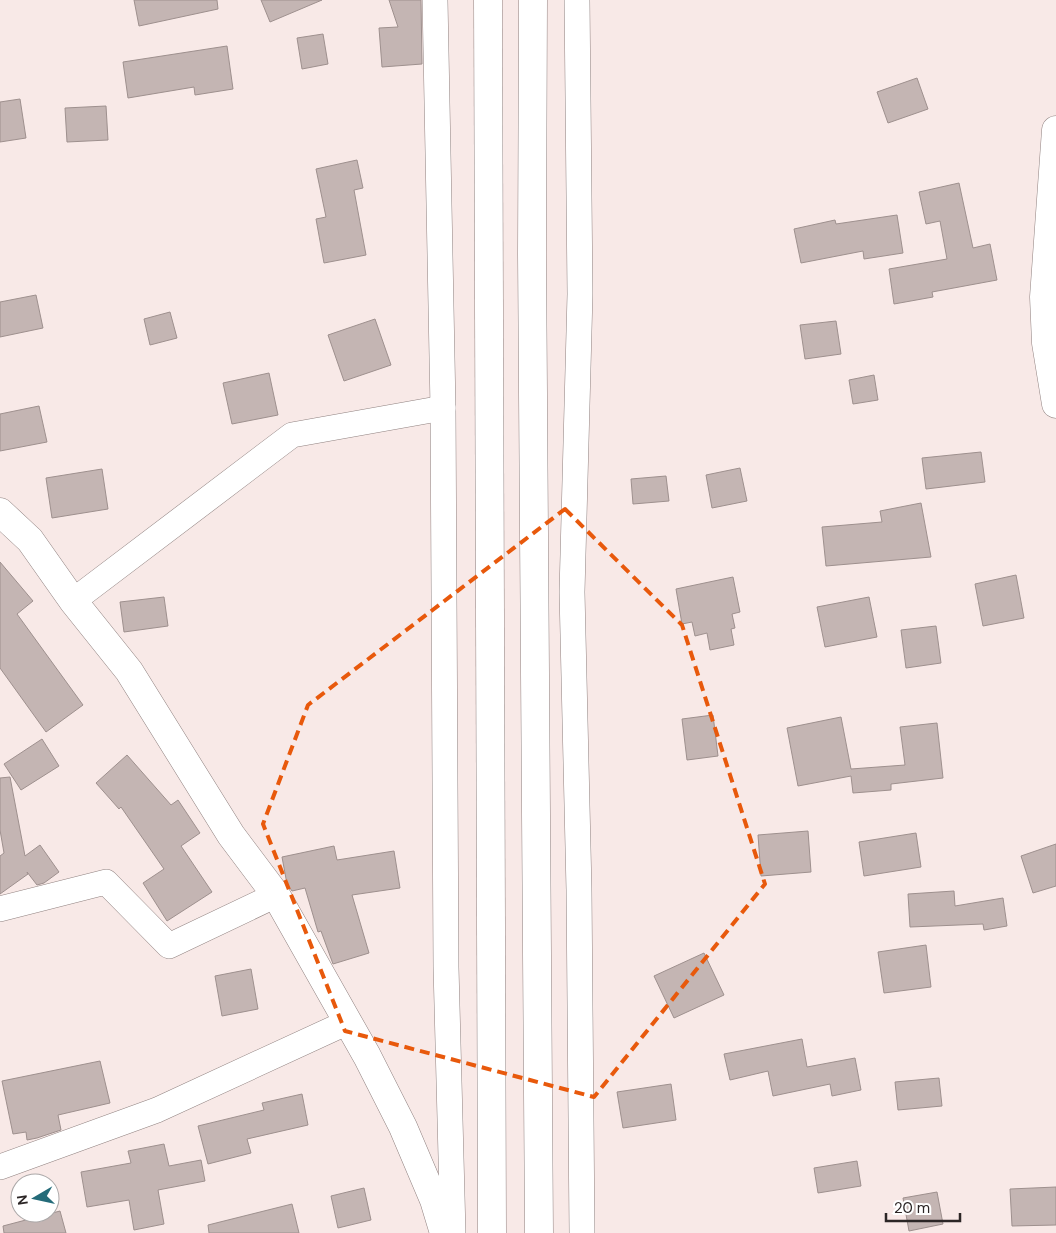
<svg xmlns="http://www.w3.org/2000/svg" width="1056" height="1233" viewBox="0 0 1056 1233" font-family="'DM Sans',sans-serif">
<rect width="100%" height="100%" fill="#f8e9e7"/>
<g fill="#c4b5b3" stroke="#9e908e">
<path d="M134 0H217L218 9 139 26Z"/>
<path d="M261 0H322L270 22Z"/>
<path d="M389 0H421L422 64 382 67 379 28 398 27Z"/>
<path d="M323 34 328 64 302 69 297 38Z"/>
<path d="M227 46 233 89 195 95 194 87 128 98 123 62Z"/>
<path d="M917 78 928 109 888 123 877 92Z"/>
<path d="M20 99 26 138 0 142V102Z"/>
<path d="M106 106 108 140 67 142 65 108Z"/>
<path d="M357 160 363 188 354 190 366 255 324 263 316 219 326 217 316 169Z"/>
<path d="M959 183 973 248 990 244 997 280 932 292 933 297 894 304 889 269 947 259 940 221 926 224 919 192Z"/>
<path d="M897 215 903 253 864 259 863 251 801 263 794 229 835 220 836 224Z"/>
<path d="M36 295 43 328 0 337V302Z"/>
<path d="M170 312 177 338 150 345 144 319Z"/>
<path d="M375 319 391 365 344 381 328 335Z"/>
<path d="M836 321 841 354 805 359 800 325Z"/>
<path d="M269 373 278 415 232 424 223 383Z"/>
<path d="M874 375 878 400 853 404 849 380Z"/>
<path d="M39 406 47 442 0 451V414Z"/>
<path d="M981 452 985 482 926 489 922 458Z"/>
<path d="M740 468 747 501 712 508 706 475Z"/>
<path d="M102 469 108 509 52 518 46 478Z"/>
<path d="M666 476 669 501 633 504 631 479Z"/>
<path d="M921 503 931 557 826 566 822 527 882 522 880 511Z"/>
<path d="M0 562 33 601 17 614 83 705 46 732 0 668Z"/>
<path d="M1016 575 1024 618 983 626 975 584Z"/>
<path d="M733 577 740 612 732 614 735 628 731 629 734 645 710 650 707 633 695 636 692 622 682 624 676 589Z"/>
<path d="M164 597 168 626 124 632 120 602Z"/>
<path d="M869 597 877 637 825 647 817 607Z"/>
<path d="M936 626 941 663 906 668 901 630Z"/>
<path d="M713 715 718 756 687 760 682 719Z"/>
<path d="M841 717 851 769 905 765 900 727 937 723 943 778 891 784V790L853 793 851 776 798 786 787 728Z"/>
<path d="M42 739 59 766 21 790 4 764Z"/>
<path d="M127 755 171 805 178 800 200 833 181 846 212 892 167 921 143 883 164 869 121 807 119 809 96 783Z"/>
<path d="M10 777 25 856 40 845 59 872 44 883 37 885 27 872 28 874 0 894V856L4 853 0 830V778Z"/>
<path d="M808 831 811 872 761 876 758 835Z"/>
<path d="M916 833 921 867 864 876 859 842Z"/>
<path d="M1056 844V886L1033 893 1021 856Z"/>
<path d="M334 846 337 860 394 851 400 888 352 895 369 953 333 964 321 931 318 932 305 888 292 891 287 884 282 857Z"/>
<path d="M954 891 955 906 1003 898 1007 926 984 930 983 924 910 927 908 894Z"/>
<path d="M926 945 931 987 884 993 878 952Z"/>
<path d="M704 953 724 995 674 1018 654 976Z"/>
<path d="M251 969 258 1009 222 1016 215 976Z"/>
<path d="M802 1039 807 1067 855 1058 861 1090 832 1096 830 1084 773 1096 768 1071 730 1080 724 1054Z"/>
<path d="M100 1061 110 1103 58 1115 61 1130 37 1138 27 1140 26 1132 13 1134 2 1081Z"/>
<path d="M939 1078 942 1106 898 1110 895 1082Z"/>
<path d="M671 1084 676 1120 623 1128 617 1092Z"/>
<path d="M302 1094 308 1125 247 1139 251 1153 208 1164 198 1126 264 1110 262 1103Z"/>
<path d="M164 1144 169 1166 201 1160 205 1181 158 1190 164 1224 134 1230 129 1200 87 1207 81 1172 131 1163 128 1151Z"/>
<path d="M857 1161 861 1186 818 1193 814 1168Z"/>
<path d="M1056 1187V1225L1012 1226 1010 1189Z"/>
<path d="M364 1188 371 1220 338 1228 331 1196Z"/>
<path d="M937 1192 943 1224 909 1231 903 1198Z"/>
<path d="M292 1204 299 1233H209L208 1225Z"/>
<path d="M60 1211 66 1233H4L3 1226Z"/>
</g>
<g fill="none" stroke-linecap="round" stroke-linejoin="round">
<g stroke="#908280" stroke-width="26">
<g id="minor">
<path d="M435 0 443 408 446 967 453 1233"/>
<path d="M577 0 580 294 572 592 579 890 582 1233"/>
<path d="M73 601 292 435 443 408"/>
<path d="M0 909 106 882 169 946 276 895"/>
<path d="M0 1167 157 1110 348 1022"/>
</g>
</g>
<g stroke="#908280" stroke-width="29">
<g id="major">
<path d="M1056 130 1044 297 1046 343 1056 404"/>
<path d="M0 512 30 540 73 601 129 671 231 835 276 895 367 1056 403 1127 434 1200 444 1233"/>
</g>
</g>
<g stroke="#908280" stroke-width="29">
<g id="highway">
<path d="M488 0 492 1233"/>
<path d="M533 0 532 254 539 1233"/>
</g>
</g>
<use href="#minor" stroke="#fff" stroke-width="25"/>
<use href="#major" stroke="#fff" stroke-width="28"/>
<use href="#highway" stroke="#fff" stroke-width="28"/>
</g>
<path fill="none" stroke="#e8590c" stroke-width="4" stroke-dasharray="10 6" stroke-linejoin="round" d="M565 509 682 625 765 884 594 1097 345 1031 263 824 308 705Z"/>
<g transform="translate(35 1198) rotate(261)"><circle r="24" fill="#ffffff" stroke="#aba8a8"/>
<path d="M0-4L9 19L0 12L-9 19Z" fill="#246b79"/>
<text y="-8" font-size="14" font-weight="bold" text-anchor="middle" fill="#2c2626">N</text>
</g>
<path d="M886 1213v8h74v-8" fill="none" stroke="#2c2626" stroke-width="2.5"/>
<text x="894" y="1213" font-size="15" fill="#2c2626" stroke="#ffffff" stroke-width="4" paint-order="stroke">20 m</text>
</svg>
